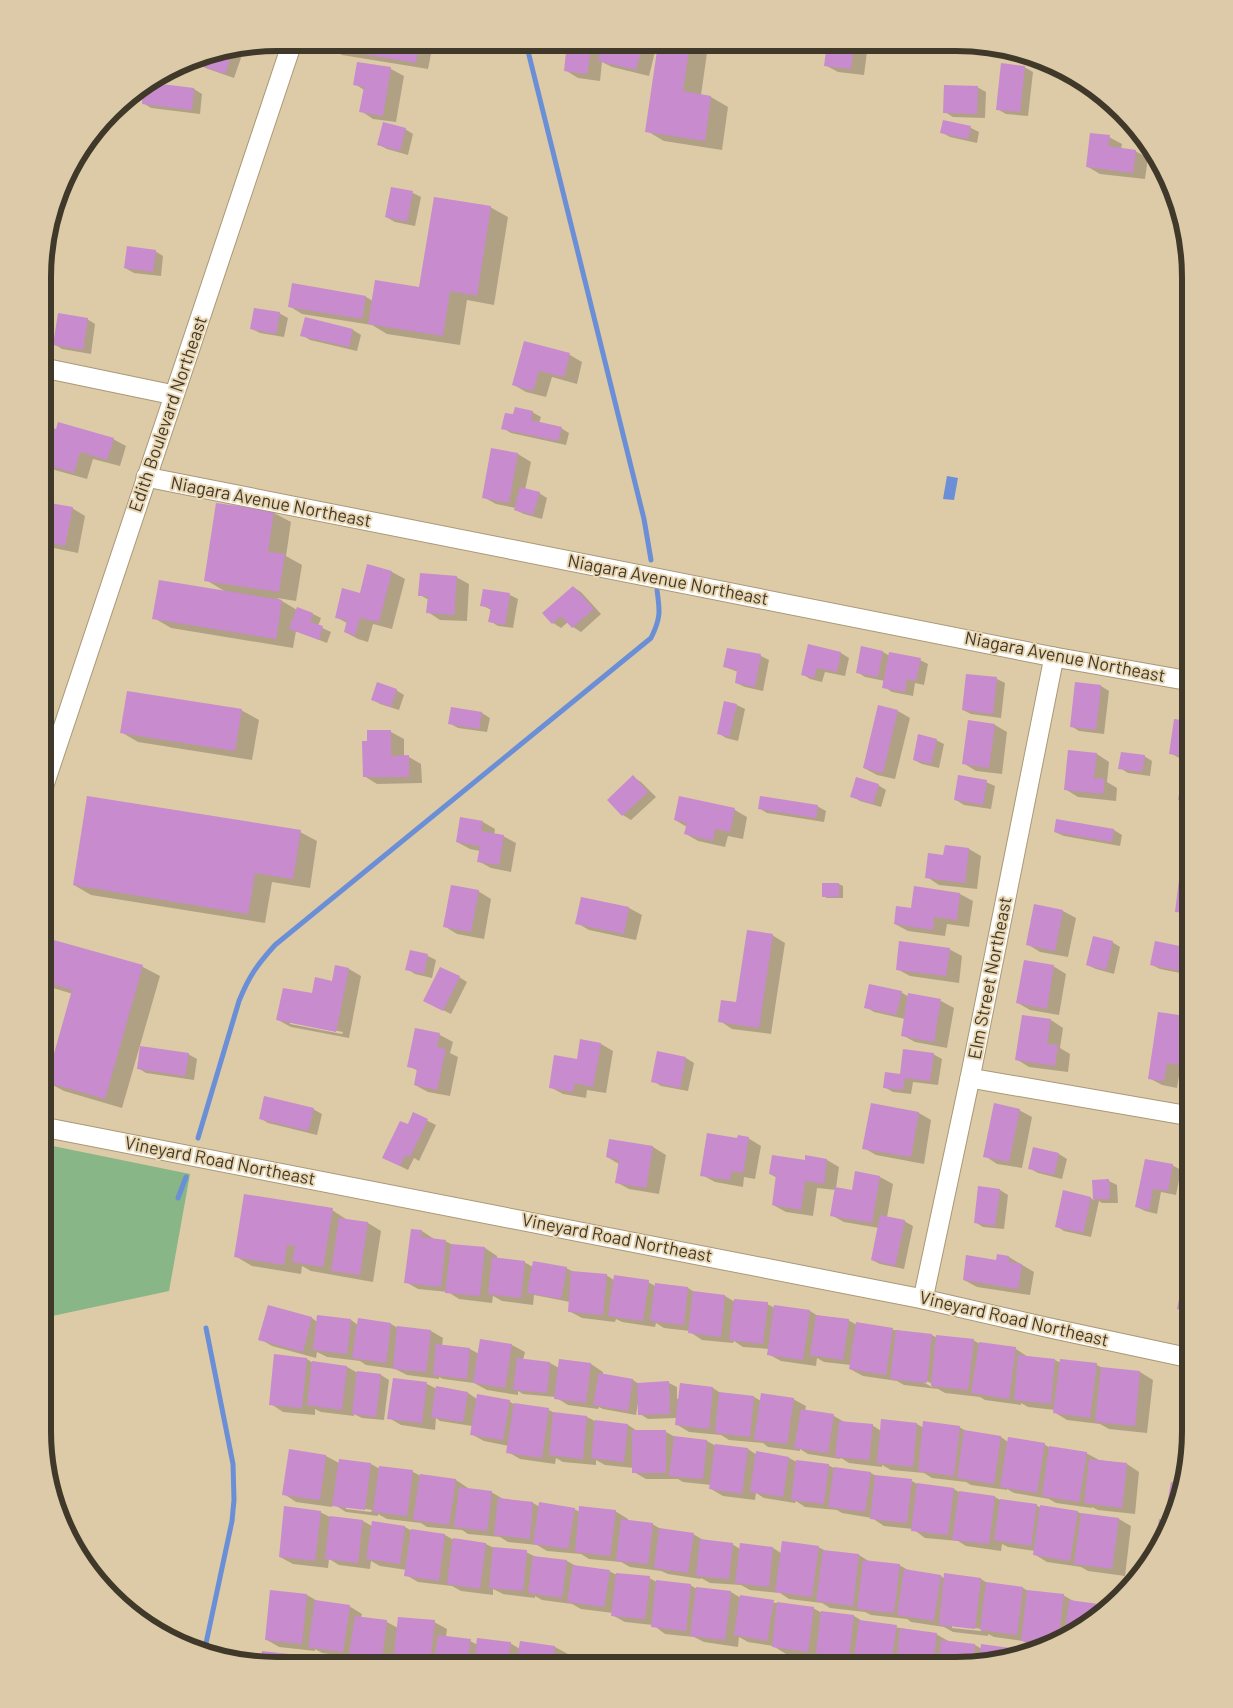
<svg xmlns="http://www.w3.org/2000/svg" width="1233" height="1708" viewBox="0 0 1233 1708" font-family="Barlow,sans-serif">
<rect width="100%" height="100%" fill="#ddcaa7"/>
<path fill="#89b686" d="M43 1144 190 1174 169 1291 43 1318Z"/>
<path fill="#6a8fd7" d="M947 476 958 478 954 500 943 499Z"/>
<g fill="#0003" fill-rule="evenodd">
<path d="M330 43H432L433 44 428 69 342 55 329 47Z"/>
<path d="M569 43 657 44 649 76 612 67 602 62 600 81 578 78 565 70Z"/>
<path d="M659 44H705L708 46 701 95 711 97 728 107 722 150 664 141 647 131Z"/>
<path d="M828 44H868L864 75 838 72 825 65Z"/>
<path d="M232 50 242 55 234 78 208 69 199 65 203 55Z"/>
<path d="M358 63 391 69 404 76 396 122 373 119 361 111 364 90 355 84Z"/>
<path d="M1024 67 1033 72 1028 116 1006 114 997 109Z"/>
<path d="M151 84 194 89 202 94 200 114 151 108 143 103 145 88Z"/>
<path d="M977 87 986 92 985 118 953 117 945 112Z"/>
<path d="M944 122 971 128 979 132 977 143 950 137 941 132Z"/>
<path d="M405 129 413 134 408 155 387 149 379 145Z"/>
<path d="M1109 137 1122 144 1121 149 1135 151 1148 158 1145 179 1100 174 1088 167Z"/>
<path d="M413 193 421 197 415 226 395 222 386 217Z"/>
<path d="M490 207 508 217 494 305 467 300 460 345 387 334 372 325 302 314 289 306 366 297 373 301 420 289Z"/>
<path d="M155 251 163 256 161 276 134 273 125 268Z"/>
<path d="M279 313 288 318 284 337 260 333 252 329Z"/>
<path d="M87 319 95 324 91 354 62 349 54 344Z"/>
<path d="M306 319 353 330 361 335 357 351 310 340 302 335Z"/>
<path d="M525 343 570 355 582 362 577 384 552 377 546 397 526 392 514 385Z"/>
<path d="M532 412 541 417 539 423 561 428 569 433 566 445 511 433 503 428 514 416Z"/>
<path d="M44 427 113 439 126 446 120 466 93 459 87 479 44 467Z"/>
<path d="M492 450 518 454 531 462 525 490 539 493 547 498 542 519 524 514 515 510 516 508 496 504 483 497Z"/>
<path d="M44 503 72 508 85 516 78 553 44 546Z"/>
<path d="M217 504 274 513 291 522 286 556 302 565 296 601 277 598 297 610 313 614 321 618 318 626 331 632 327 643 296 631 293 648 171 628 154 618 226 592 206 580Z"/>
<path d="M368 566 392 572 405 579 392 629 373 624 368 642 358 639 345 632 347 623 336 617 360 594Z"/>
<path d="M456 577 469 584 467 621 440 620 428 612 429 600 420 595Z"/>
<path d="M573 587 581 592 601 614 581 632 573 627 568 622 561 628 553 623Z"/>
<path d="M510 595 518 599 513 628 498 626 490 621 491 610 482 605Z"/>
<path d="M809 646 841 653 849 658 845 676 825 672 822 682 810 679 802 674Z"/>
<path d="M862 648 883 652 890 656 920 660 928 664 924 685 915 683 913 696 892 692 884 687 885 681 865 677 857 672Z"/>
<path d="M761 656 769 660 763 691 745 687 736 683 738 672 725 667Z"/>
<path d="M967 675 997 679 1005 683 1001 718 971 714 963 710Z"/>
<path d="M1077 683 1101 686 1109 691 1104 734 1079 731 1071 726Z"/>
<path d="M396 690 404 695 399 710 380 704 372 699Z"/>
<path d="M737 705 745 709 738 741 726 738 718 733Z"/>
<path d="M241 710 259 720 252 760 138 742 121 732Z"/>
<path d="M898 711 910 718 895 779 877 775 864 768Z"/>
<path d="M482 713 490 718 487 732 458 728 449 723Z"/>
<path d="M1175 720 1190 723V761L1183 760 1170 753Z"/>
<path d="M995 725 1007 732 1002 774 976 771 963 763Z"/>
<path d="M391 732 404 739V757H409L421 764 422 783 377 784 364 776Z"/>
<path d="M936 740 944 744 939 768 922 764 914 760Z"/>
<path d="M1097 754 1109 762 1107 782 1117 788 1116 801 1078 797 1065 789Z"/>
<path d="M1144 756 1152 761 1150 776 1128 773 1120 768Z"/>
<path d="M633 777 641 782 656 797 631 820 623 815 609 800Z"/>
<path d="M986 782 995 786 991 809 964 805 956 800Z"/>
<path d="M878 785 886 790 881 807 860 801 852 796Z"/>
<path d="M1181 790 1190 791V804L1179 799Z"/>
<path d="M680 798 735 810 747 817 743 839 728 836 725 847 698 841 686 834 687 827 675 820Z"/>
<path d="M817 806 826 811 824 822 767 813 759 808Z"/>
<path d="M483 822 495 829 494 835 503 836 516 843 511 872 491 868 478 861 480 851 470 849 457 842Z"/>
<path d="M1114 830 1122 835 1120 846 1064 836 1055 832Z"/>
<path d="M1190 830V872L1183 868Z"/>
<path d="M300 832 317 841 310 888 272 882 265 923 91 895 74 885Z"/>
<path d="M969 849 981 856 977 889 939 885 927 877 945 857Z"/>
<path d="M1180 882 1190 883V926L1187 924 1188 916 1177 911Z"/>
<path d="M823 884H839L843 886V898H827L823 896Z"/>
<path d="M915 888 960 894 973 901 969 927 947 924 945 936 908 931 895 924 912 909Z"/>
<path d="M478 891 491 899 484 939 457 934 444 926Z"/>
<path d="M582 898 629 908 642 915 636 940 589 930 577 923Z"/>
<path d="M1035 905 1063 911 1076 918 1068 957 1040 952 1027 944Z"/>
<path d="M772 935 785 943 771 1034 732 1029 720 1021 737 1004Z"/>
<path d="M43 938 143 967 160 976 122 1108 64 1091 47 1082 73 994 43 985Z"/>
<path d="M1112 942 1120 947 1114 974 1096 969 1087 965Z"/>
<path d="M1156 943 1190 950V975L1160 969 1152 965Z"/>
<path d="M949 949 962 956 959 983 910 976 897 969Z"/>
<path d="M411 952 428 956 436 960 432 978 415 974 407 969Z"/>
<path d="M1053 966 1066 974 1059 1015 1030 1010 1018 1003Z"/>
<path d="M349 969 361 976 349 1038 291 1027 278 1020 333 982ZM290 1022 343 1032 342 1034 290 1024Z"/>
<path d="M459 977 467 982 451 1014 433 1005Z"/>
<path d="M901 992 909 997V995L941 1001 954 1008 947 1048 915 1042 902 1035 905 1019 874 1012 866 1007Z"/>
<path d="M1159 1013 1186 1017 1190 1020V1071L1180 1070 1177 1088 1162 1085 1149 1078Z"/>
<path d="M1051 1020 1063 1028 1060 1048 1070 1054 1068 1072 1029 1067 1016 1059Z"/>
<path d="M416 1030 440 1035 453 1042 450 1053 458 1057 450 1096 428 1092 415 1085 418 1071 409 1066Z"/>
<path d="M601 1044 613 1051 606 1093 587 1090 586 1098 563 1094 550 1087 578 1060Z"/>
<path d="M188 1054 197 1059 194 1080 146 1073 138 1068Z"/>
<path d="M933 1054 942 1059 938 1085 913 1082 911 1094 893 1092 884 1087Z"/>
<path d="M686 1058 694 1063 688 1091 661 1086 653 1081Z"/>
<path d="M313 1109 322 1114 317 1135 268 1123 260 1118Z"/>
<path d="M1019 1110 1032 1117 1022 1168 997 1164 985 1156Z"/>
<path d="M919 1113 931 1120 924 1164 876 1155 864 1148Z"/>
<path d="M414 1114 436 1125 419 1161 414 1158 408 1170 392 1162Z"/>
<path d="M748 1138 761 1146 755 1179 744 1177 743 1187 715 1182 702 1175 738 1139Z"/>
<path d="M610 1140 653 1147 666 1155 659 1194 629 1189 616 1182 619 1164 607 1157Z"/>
<path d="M1059 1154 1067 1159 1062 1179 1038 1173 1029 1168Z"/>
<path d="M827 1160 839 1167 836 1188 853 1191 856 1173 880 1177 893 1184 887 1217 904 1221 913 1226 904 1269 880 1264 872 1260 879 1228 844 1222 831 1215 836 1190 817 1188 813 1216 786 1212 773 1205 777 1178 770 1174 806 1161Z"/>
<path d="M1172 1165 1181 1170 1176 1195 1161 1192 1157 1214 1145 1211 1137 1207Z"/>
<path d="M1094 1181H1109L1117 1185 1118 1203H1102L1099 1201 1091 1237 1064 1231 1056 1226 1091 1198 1094 1200Z"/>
<path d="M1000 1190 1008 1195 1004 1229 983 1227 975 1222Z"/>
<path d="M332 1210 349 1221 368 1223 381 1231 373 1282 311 1271 302 1266 301 1274 252 1266 235 1256Z"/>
<path d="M422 1231 434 1239 445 1241 453 1245 485 1248 497 1256V1259L524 1262 533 1267 566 1268 574 1272 606 1275 614 1280 648 1282 655 1286 688 1288 696 1293 725 1296 735 1302 767 1304 775 1308 810 1311 818 1316 848 1320 857 1325 932 1335 937 1338 973 1340 980 1344 1016 1349 1028 1357 1055 1360 1061 1363 1097 1365 1104 1369 1140 1372 1153 1380 1147 1433 1109 1429 1100 1424 1067 1420 1054 1412 1055 1410 1028 1407 1021 1403V1405L985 1400 980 1397 945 1393 938 1389 904 1385 897 1381 863 1376 850 1369 851 1365 824 1362 817 1358 816 1366 781 1361 768 1354 769 1349 743 1347 734 1341 733 1343 702 1340 690 1332V1331L664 1328 656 1323 655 1327 622 1322 616 1319 615 1322 582 1318 569 1311 570 1302 534 1295 533 1305 502 1301 493 1296 492 1303 459 1299 448 1292 418 1289 406 1282ZM922 1378 932 1384V1387L921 1381Z"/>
<path d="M998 1255 1009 1257 1034 1272 1030 1295 977 1287 964 1280 997 1261Z"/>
<path d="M1187 1266 1190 1267V1315L1179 1308Z"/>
<path d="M269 1307 312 1318 317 1322 351 1320 358 1325 391 1324 398 1328 431 1331 443 1338 442 1346 470 1349 479 1354 481 1340 512 1345 525 1352 523 1360 550 1363 559 1368 591 1364 603 1372V1375L633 1380 639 1384 669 1383 677 1387V1399L713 1388 722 1394 754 1397 761 1401 793 1399 806 1406 805 1411 834 1416 846 1423 872 1425 881 1431 917 1424 924 1428 959 1427 968 1432 1001 1437 1008 1442 1044 1444 1050 1448 1086 1453 1099 1460 1127 1464 1139 1472 1135 1514 1098 1510 1092 1507V1508L1056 1503 1049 1499 1014 1493 1007 1489V1490L971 1485 966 1482 932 1478 924 1473 891 1470 882 1465V1467L849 1463 841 1458 840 1459 808 1454 800 1449V1451L768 1447 763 1443 729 1440 721 1435 689 1432 676 1424 677 1418 648 1419 640 1414 638 1403 636 1415 603 1409 599 1407 598 1409 568 1405 555 1397 523 1394 518 1391V1395L487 1390 474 1383 443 1379 439 1377V1379L407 1375 395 1369 366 1365 360 1361 327 1357 317 1352 316 1358 272 1346 260 1339Z"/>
<path d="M276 1356 307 1359 313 1363 347 1367 358 1373 381 1375 389 1380 384 1420 362 1418 354 1414V1416L321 1412 315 1409V1415L283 1412 271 1404Z"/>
<path d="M394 1379 427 1384 437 1389 468 1393 477 1399 509 1401 515 1405 549 1410 556 1414 587 1417 597 1422 628 1425 639 1432H666L677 1438 707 1441 716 1446 748 1449 757 1455 789 1458 797 1462 828 1465 834 1468 871 1473 876 1476 912 1481 919 1485 954 1489 959 1492 995 1497 1000 1500 1036 1505 1041 1508 1078 1512 1082 1514 1119 1519 1131 1526 1125 1576 1088 1571 1081 1567 1047 1562 1034 1554 1035 1551 1008 1547 1002 1544 1001 1551 966 1546 958 1541 925 1538 913 1529 884 1526 872 1518 842 1513 837 1510 805 1507 796 1501 795 1503 764 1498 756 1493 755 1500 723 1496 711 1489V1485L683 1482 678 1479H646L634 1472V1468L605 1465 596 1460V1465L563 1462 556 1458 555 1464 520 1459 508 1452 509 1446 484 1441 471 1434 472 1426 440 1421 436 1418 435 1430 401 1425 389 1418Z"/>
<path d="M290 1451 326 1456 339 1463 340 1460 371 1464 380 1469 413 1472 421 1476 456 1480 468 1488V1489L491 1492 505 1500 533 1503 540 1507 574 1509 580 1512 615 1511 628 1519V1522L652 1524 661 1529 693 1534 705 1541 732 1544 740 1549 741 1545 773 1548 781 1553 818 1547 826 1551 859 1555 870 1562 899 1565 910 1571 941 1576 945 1579H981L989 1584 1023 1588 1028 1591 1063 1595 1075 1602 1109 1608 1059 1641 1034 1647 1023 1641 994 1637 988 1634V1636L953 1632 944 1627 911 1622 907 1619 871 1615 865 1612 830 1608 822 1603 789 1599 780 1593 750 1590 741 1585 710 1583 701 1578V1579L668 1574 661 1571 630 1567 621 1562 589 1559 581 1554 547 1551 537 1545 508 1542 500 1537 468 1534 462 1530 427 1527 421 1523 387 1519 378 1514V1516L346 1512 333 1504 332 1507 296 1502 284 1494ZM346 1506 372 1510 371 1512 346 1509ZM952 1625 982 1629 981 1631 952 1628Z"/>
<path d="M320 1512 330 1517 363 1521 372 1526 373 1523 405 1527 412 1531 445 1535 454 1540 486 1544 494 1548 526 1552 536 1557 567 1561 576 1566 609 1571 617 1575 649 1578 657 1582 690 1585 697 1589 731 1592 741 1598 813 1608 822 1613 854 1616 864 1622 936 1634 950 1642 975 1645 982 1649 1018 1651 956 1665H855V1662L830 1659 821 1654V1658L786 1654 773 1646 748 1642 739 1637 738 1647 704 1642 694 1637 665 1634 653 1625 625 1622 612 1615 613 1613 581 1609 572 1604 542 1600 535 1596V1598L503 1594 493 1589V1595L461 1591 452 1586 418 1582 406 1575 407 1570 380 1566 371 1561 370 1569 339 1565 329 1559 328 1568 293 1564 280 1557Z"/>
<path d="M307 1595 319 1602 349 1606 362 1614 361 1618 387 1622 398 1628 434 1622 447 1629 446 1637 470 1641 478 1645 510 1643 520 1649 521 1642 555 1647 568 1654 567 1659 596 1664H388L363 1660 356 1656V1658L322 1653 315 1649V1651L279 1647 267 1640ZM363 1654 388 1658V1661L363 1657Z"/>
<path d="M263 1652 298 1657 307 1662 308 1659 345 1664H262Z"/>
</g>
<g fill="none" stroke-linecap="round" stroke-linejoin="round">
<g stroke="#6a8fd7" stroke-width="5">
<path d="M526 43 644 519 651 560"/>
<path d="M198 1138 239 1001C249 976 257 965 275 945L651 638C661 618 660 611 657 590"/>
<path d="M178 1198 186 1177"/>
<path d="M205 1648 232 1521 234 1500 233 1464 206 1328"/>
</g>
</g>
<g fill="#c78bce">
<path d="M329 43H419L416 63 328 48Z"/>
<path d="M567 43H592L587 74 564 71Z"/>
<path d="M602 43 643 44 636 70 598 61Z"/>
<path d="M658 44H690L683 91 711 96 705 141 645 132Z"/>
<path d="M827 44H854L851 69 824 66Z"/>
<path d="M234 50 225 74 198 65 202 55Z"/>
<path d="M357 62 391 67 383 116 359 112 364 87 353 85Z"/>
<path d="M1001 63 1025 66 1020 112 996 110Z"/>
<path d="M153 83 194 88 192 110 142 104 143 89Z"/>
<path d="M944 85 978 86 977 114 943 113Z"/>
<path d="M943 120 971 126 968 139 940 133Z"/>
<path d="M383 122 406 128 400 151 377 145Z"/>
<path d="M1090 133 1110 135 1108 146 1136 150 1133 173 1086 167Z"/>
<path d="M391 187 413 191 407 222 385 217Z"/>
<path d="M434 197 491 206 477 296 450 291 443 336 368 324 375 280 419 287Z"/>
<path d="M127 246 156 250 153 272 124 268Z"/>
<path d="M292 283 366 296 362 319 288 307Z"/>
<path d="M254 308 280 312 276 334 250 329Z"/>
<path d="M58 313 88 318 83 350 53 345Z"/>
<path d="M305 317 353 329 349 347 300 336Z"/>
<path d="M524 341 570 353 564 377 539 371 533 391 512 385Z"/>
<path d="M515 407 533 411 531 420 562 427 558 441 501 429 505 413 513 414Z"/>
<path d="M58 422 114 438 107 460 80 452 74 473 44 464V426L56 429Z"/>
<path d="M491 448 518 453 509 503 482 498Z"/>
<path d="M520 487 540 492 533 515 514 510Z"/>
<path d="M44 502 73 507 65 546 44 542Z"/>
<path d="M216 503 274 511 268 552 285 554 279 592 204 581Z"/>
<path d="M367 564 392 571 379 622 360 618 355 636 344 632 347 620 335 618 342 588 360 593Z"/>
<path d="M420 573 457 576 454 615 426 613 428 596H418Z"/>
<path d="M159 580 282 600 276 639 152 619Z"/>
<path d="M573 586 594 609 572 628 561 616 552 624 542 613Z"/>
<path d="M483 589 510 593 505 625 488 622 491 608 480 606Z"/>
<path d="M297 607 313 613 310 622 323 626 319 640 289 629Z"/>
<path d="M808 644 841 652 837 672 817 668 814 678 801 675Z"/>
<path d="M861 646 883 651 878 677 856 673Z"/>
<path d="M727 648 761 654 755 687 735 683 737 670 723 667Z"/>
<path d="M889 652 921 658 916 681 907 679 905 692 882 688Z"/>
<path d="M966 674 997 677 993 714 962 710Z"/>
<path d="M377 682 397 689 391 707 371 700Z"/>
<path d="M1075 682 1101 685 1096 730 1070 727Z"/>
<path d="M127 691 242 709 235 751 120 733Z"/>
<path d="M724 701 737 704 729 737 717 734Z"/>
<path d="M878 705 898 710 883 773 863 768Z"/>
<path d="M451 707 482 712 479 729 448 724Z"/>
<path d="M1174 719 1190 721V757L1169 754Z"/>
<path d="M968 720 995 724 989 768 962 764Z"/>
<path d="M367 730H391V756L409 755V777H363L362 741H367Z"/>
<path d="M918 734 937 739 931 764 913 760Z"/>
<path d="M1068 750 1097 753 1094 778 1105 779 1103 794 1064 790Z"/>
<path d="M1121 752 1145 755 1142 772 1118 769Z"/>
<path d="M633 775 648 792 622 816 607 800Z"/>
<path d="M958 775 987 780 983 805 954 800Z"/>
<path d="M856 777 879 784 873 804 850 797Z"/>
<path d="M1180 788 1190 790V802L1178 800Z"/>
<path d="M87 796 301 830 293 879 255 873 248 914 73 885Z"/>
<path d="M679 796 735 808 730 832 715 829 713 841 684 834 687 823 674 820Z"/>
<path d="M760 796 818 805 816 818 758 809Z"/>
<path d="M460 817 483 821 481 831 504 835 499 865 477 862 480 846 456 842Z"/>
<path d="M1056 819 1114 829 1112 842 1054 832Z"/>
<path d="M1189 828H1190V870L1182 868Z"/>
<path d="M945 845 969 848 965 883 925 878 928 853 943 855Z"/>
<path d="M1179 880 1190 882V926L1186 925 1187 913 1175 912Z"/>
<rect x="822" y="883" width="17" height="14"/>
<path d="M451 885 479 890 471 932 443 927Z"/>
<path d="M914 886 960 893 957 920 934 917 933 930 894 924 896 906 911 908Z"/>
<path d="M581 897 629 907 624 934 575 924Z"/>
<path d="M1034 904 1063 910 1055 951 1026 945Z"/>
<path d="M747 930 773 934 759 1028 718 1022 721 1000 736 1002Z"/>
<path d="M1093 936 1113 941 1106 970 1086 965Z"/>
<path d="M43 937 143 965 105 1099 46 1082 72 990 43 981Z"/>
<path d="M899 941 950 948 946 976 896 970Z"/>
<path d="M1155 941 1190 948V973L1150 965Z"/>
<path d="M410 950 428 954 424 974 405 970Z"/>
<path d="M1024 960 1054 965 1047 1009 1016 1003Z"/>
<path d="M335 965 349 968 336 1032 276 1020 283 988 312 993 315 977 332 981Z"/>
<path d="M440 967 460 976 443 1011 423 1001Z"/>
<path d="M869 984 902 991 896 1015 864 1008Z"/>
<path d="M908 993 941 999 934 1042 901 1036Z"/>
<path d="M1158 1012 1186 1016 1179 1065 1167 1063 1164 1081 1148 1079Z"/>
<path d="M1022 1015 1051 1019 1047 1044 1058 1045 1055 1066 1015 1060Z"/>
<path d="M415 1028 440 1033 437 1047 446 1049 437 1090 414 1085 417 1069 407 1067Z"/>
<path d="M580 1039 601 1043 593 1087 575 1083 573 1092 549 1088 554 1055 577 1059Z"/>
<path d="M140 1046 189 1053 185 1076 137 1069Z"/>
<path d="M903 1049 934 1053 930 1081 905 1078 903 1090 883 1088 885 1072 900 1074Z"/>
<path d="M657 1051 686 1057 680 1088 651 1082Z"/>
<path d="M264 1096 314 1108 308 1131 259 1119Z"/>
<path d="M871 1103 919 1112 911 1157 862 1149Z"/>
<path d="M994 1103 1020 1109 1009 1162 983 1157Z"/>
<path d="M413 1112 428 1119 410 1157 405 1155 400 1166 382 1158 400 1121 408 1124Z"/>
<path d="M707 1133 737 1138 738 1135 749 1137 743 1173 732 1171 730 1180 700 1176Z"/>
<path d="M609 1139 653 1146 646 1188 615 1183 619 1160 606 1157Z"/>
<path d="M1033 1147 1059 1153 1054 1175 1028 1169Z"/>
<path d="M772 1155 805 1160V1155L827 1159 824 1184 805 1181 801 1210 772 1205 776 1175 769 1174Z"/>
<path d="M1145 1159 1173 1164 1168 1191 1153 1189 1149 1210 1135 1207Z"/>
<path d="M855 1171 880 1176 872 1223 830 1216 835 1187 852 1190Z"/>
<path d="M1109 1179 1110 1199H1093L1092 1180Z"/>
<path d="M978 1186 1000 1189 995 1226 974 1223Z"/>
<path d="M1063 1190 1091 1197 1083 1233 1055 1227Z"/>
<path d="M244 1194 333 1208 323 1267 292 1262 295 1246 287 1245 284 1265 234 1257Z"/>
<path d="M880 1215 905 1220 895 1266 871 1260Z"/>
<path d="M339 1218 368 1222 360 1275 331 1271Z"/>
<path d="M411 1229 422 1230 421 1237 446 1240 441 1287 404 1283Z"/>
<path d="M451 1244 485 1247 480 1296 445 1293Z"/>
<path d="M997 1254 1009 1256V1262L1022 1264 1018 1289 963 1280 966 1255 996 1260Z"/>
<path d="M492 1257 525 1261 521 1298 488 1294Z"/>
<path d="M533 1261 567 1267 561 1299 527 1293Z"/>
<path d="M1186 1265 1190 1266V1312L1177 1309Z"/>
<path d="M571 1271 607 1274 603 1315 568 1312Z"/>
<path d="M614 1275 649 1280 643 1321 608 1316Z"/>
<path d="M655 1283 688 1287 684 1325 650 1321Z"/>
<path d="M693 1291 725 1295 721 1337 688 1333Z"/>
<path d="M734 1299 768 1302 763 1344 729 1340Z"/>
<path d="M268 1305 312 1317 303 1352 258 1340Z"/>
<path d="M774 1305 810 1310 803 1360 767 1355Z"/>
<path d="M317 1315 351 1319 347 1354 313 1350Z"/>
<path d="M816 1315 849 1319 843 1360 810 1355Z"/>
<path d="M358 1318 391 1323 386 1363 352 1358Z"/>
<path d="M856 1322 893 1328 886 1375 849 1369Z"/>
<path d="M397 1326 431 1330 426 1372 393 1369Z"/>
<path d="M896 1330 932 1334 927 1383 890 1379Z"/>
<path d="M936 1335 974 1339 968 1390 931 1386Z"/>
<path d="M480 1339 512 1344 505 1388 473 1383Z"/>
<path d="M979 1342 1016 1347 1009 1399 971 1393Z"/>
<path d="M436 1344 470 1348 467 1379 433 1375Z"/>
<path d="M274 1354 307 1358 302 1408 269 1405Z"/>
<path d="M1018 1355 1055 1359 1051 1404 1014 1400Z"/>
<path d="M517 1358 550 1362 547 1393 513 1390Z"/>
<path d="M559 1359 591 1363 586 1403 554 1399Z"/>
<path d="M1060 1359 1097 1363 1090 1418 1053 1413Z"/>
<path d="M312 1361 347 1366 342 1410 307 1405Z"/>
<path d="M1101 1367 1140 1371 1135 1426 1095 1422Z"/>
<path d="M357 1371 381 1374 376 1417 352 1414Z"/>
<path d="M599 1373 633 1379 628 1411 593 1405Z"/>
<path d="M393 1378 427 1382 422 1423 387 1419Z"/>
<path d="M1187 1379H1190V1403L1183 1402Z"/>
<path d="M669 1381 670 1414 638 1415 637 1383Z"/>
<path d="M680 1383 713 1387 709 1429 675 1425Z"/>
<path d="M436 1386 468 1392 463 1422 431 1417Z"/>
<path d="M719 1392 754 1396 750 1437 715 1433Z"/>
<path d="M761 1393 794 1398 787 1444 754 1440Z"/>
<path d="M477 1394 510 1400 503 1440 470 1435Z"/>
<path d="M514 1403 549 1408 542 1458 506 1453Z"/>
<path d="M1183 1406 1190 1408V1429L1179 1427Z"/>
<path d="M801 1409 834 1414 828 1453 794 1448Z"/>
<path d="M553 1412 587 1416 583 1459 549 1455Z"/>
<path d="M881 1419 917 1423 913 1467 877 1463Z"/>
<path d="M595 1420 628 1424 624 1462 591 1458Z"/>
<path d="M839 1421 873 1424 869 1460 835 1457Z"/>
<path d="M923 1421 960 1426 954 1476 918 1471Z"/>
<rect x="632" y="1430" width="34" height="43"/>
<path d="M964 1430 1001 1436 994 1484 957 1478Z"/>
<path d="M674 1436 707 1440 703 1479 669 1476Z"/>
<path d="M1008 1437 1045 1443 1037 1493 1000 1487Z"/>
<path d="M715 1444 748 1448 742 1494 709 1489Z"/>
<path d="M1182 1445 1190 1447 1183 1479 1176 1477Z"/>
<path d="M1049 1446 1087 1452 1079 1502 1042 1496Z"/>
<path d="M289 1449 326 1455 320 1500 282 1495Z"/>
<path d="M756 1451 789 1457 783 1497 750 1492Z"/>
<path d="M339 1459 371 1463 365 1510 332 1506Z"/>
<path d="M1089 1459 1127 1463 1122 1508 1084 1503Z"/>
<path d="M796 1460 829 1464 824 1504 791 1500Z"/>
<path d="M379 1466 413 1470 407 1516 373 1512Z"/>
<path d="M834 1467 871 1472 865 1512 828 1507Z"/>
<path d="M420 1474 456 1479 449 1525 413 1520Z"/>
<path d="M875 1475 912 1479 907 1523 870 1519Z"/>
<path d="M1171 1482 1182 1484 1178 1506 1173 1517 1165 1516Z"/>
<path d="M917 1483 954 1488 948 1535 911 1531Z"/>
<path d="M459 1487 492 1491 487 1531 454 1527Z"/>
<path d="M959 1491 995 1496 989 1544 952 1540Z"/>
<path d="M498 1498 533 1502 530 1539 494 1535Z"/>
<path d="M1000 1499 1037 1504 1031 1546 994 1540Z"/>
<path d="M539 1502 575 1508 568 1549 533 1544Z"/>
<path d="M1040 1505 1078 1511 1070 1561 1033 1555Z"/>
<path d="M284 1506 321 1511 315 1561 279 1557Z"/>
<path d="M579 1506 616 1510 610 1556 575 1552Z"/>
<path d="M1081 1513 1119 1518 1112 1569 1074 1564Z"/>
<path d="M330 1516 363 1520 358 1563 325 1559Z"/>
<path d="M621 1519 653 1523 648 1564 616 1561Z"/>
<path d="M1159 1519 1171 1521 1155 1553H1154Z"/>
<path d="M372 1521 405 1526 400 1564 366 1559Z"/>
<path d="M659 1528 694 1533 688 1573 654 1568Z"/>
<path d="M411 1529 445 1534 439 1581 404 1576Z"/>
<path d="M453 1538 486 1543 480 1589 447 1584Z"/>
<path d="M700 1539 733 1543 729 1579 696 1576Z"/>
<path d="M782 1541 819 1546 812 1597 775 1592Z"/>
<path d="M740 1543 773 1547 769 1587 735 1583Z"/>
<path d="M493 1547 527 1550 523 1591 489 1588Z"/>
<path d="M823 1550 859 1554 853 1606 816 1601Z"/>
<path d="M533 1556 567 1560 562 1598 528 1593Z"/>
<path d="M863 1560 900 1564 894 1613 857 1609Z"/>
<path d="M573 1565 610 1570 604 1607 567 1602Z"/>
<path d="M904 1569 941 1575 934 1621 897 1615Z"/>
<path d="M616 1573 650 1576 645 1619 611 1616Z"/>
<path d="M944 1573 981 1578 975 1629 939 1625Z"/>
<path d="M656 1580 691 1584 686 1631 651 1627Z"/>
<path d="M986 1582 1023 1587 1017 1635 980 1630Z"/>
<path d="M696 1587 731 1591 725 1640 690 1636Z"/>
<path d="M270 1590 307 1594 302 1644 265 1640Z"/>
<path d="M1027 1590 1064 1594 1058 1642 1047 1644 1021 1641Z"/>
<path d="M740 1595 774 1600 767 1641 734 1635Z"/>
<path d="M315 1600 350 1605 343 1652 308 1647Z"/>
<path d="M1069 1600 1106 1605 1105 1611 1064 1638Z"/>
<path d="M777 1602 814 1607 808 1652 772 1647Z"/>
<path d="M821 1611 854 1615 849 1657 816 1653Z"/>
<path d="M355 1616 387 1620 382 1658 349 1654Z"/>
<path d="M398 1617 435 1620 430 1664 393 1663Z"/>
<path d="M859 1620 897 1625 891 1665H853Z"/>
<path d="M900 1628 937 1633 933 1665H896Z"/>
<path d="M438 1635 471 1639 467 1664H433Z"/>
<path d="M477 1638 511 1642 508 1664H474Z"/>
<path d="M941 1640 975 1644 973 1662 956 1665H938Z"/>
<path d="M520 1641 555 1646 553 1664H516Z"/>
<path d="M981 1644 1018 1649 1017 1651 979 1660Z"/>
<path d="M262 1651 298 1655 297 1664H261Z"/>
<path d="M559 1657 593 1662V1664H558Z"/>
<path d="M307 1658 344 1662V1664H306Z"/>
</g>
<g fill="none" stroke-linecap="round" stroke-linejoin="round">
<g stroke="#aa9877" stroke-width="21">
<g id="minor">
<path d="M44 368 174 395"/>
<path d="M146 477 1054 657 1190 681"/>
<path d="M44 785 292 43"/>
<path d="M970 1078 1190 1116"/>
<path d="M43 1127 923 1299 1050 1328 1190 1358"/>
<path d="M923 1299 970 1078 1054 657"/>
</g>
</g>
<use href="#minor" stroke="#fff" stroke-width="19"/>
</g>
<g text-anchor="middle" stroke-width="4" stroke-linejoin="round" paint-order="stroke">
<g font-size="18" fill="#40392a" stroke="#ead7b4">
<text transform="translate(168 414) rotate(-71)" y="6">Edith Boulevard Northeast</text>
<text transform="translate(271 502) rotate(11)" y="6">Niagara Avenue Northeast</text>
<text transform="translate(668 580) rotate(11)" y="6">Niagara Avenue Northeast</text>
<text transform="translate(1065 657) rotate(11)" y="6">Niagara Avenue Northeast</text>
<text transform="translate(990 978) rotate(-79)" y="6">Elm Street Northeast</text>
<text transform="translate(220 1161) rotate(11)" y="6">Vineyard Road Northeast</text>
<text transform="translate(617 1238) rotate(11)" y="6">Vineyard Road Northeast</text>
<text transform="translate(1014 1319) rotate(13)" y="6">Vineyard Road Northeast</text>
</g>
</g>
<path d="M0 0H1233V1708H0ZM277 51H956A226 226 0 0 1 1182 277V1431A226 226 0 0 1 956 1657H277A226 226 0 0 1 51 1431V277A226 226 0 0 1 277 51Z" fill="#dccaa9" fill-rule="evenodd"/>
<path fill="none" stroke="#40392a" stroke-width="6" d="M277 51H956A226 226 0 0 1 1182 277V1431A226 226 0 0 1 956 1657H277A226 226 0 0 1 51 1431V277A226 226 0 0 1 277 51Z"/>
</svg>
